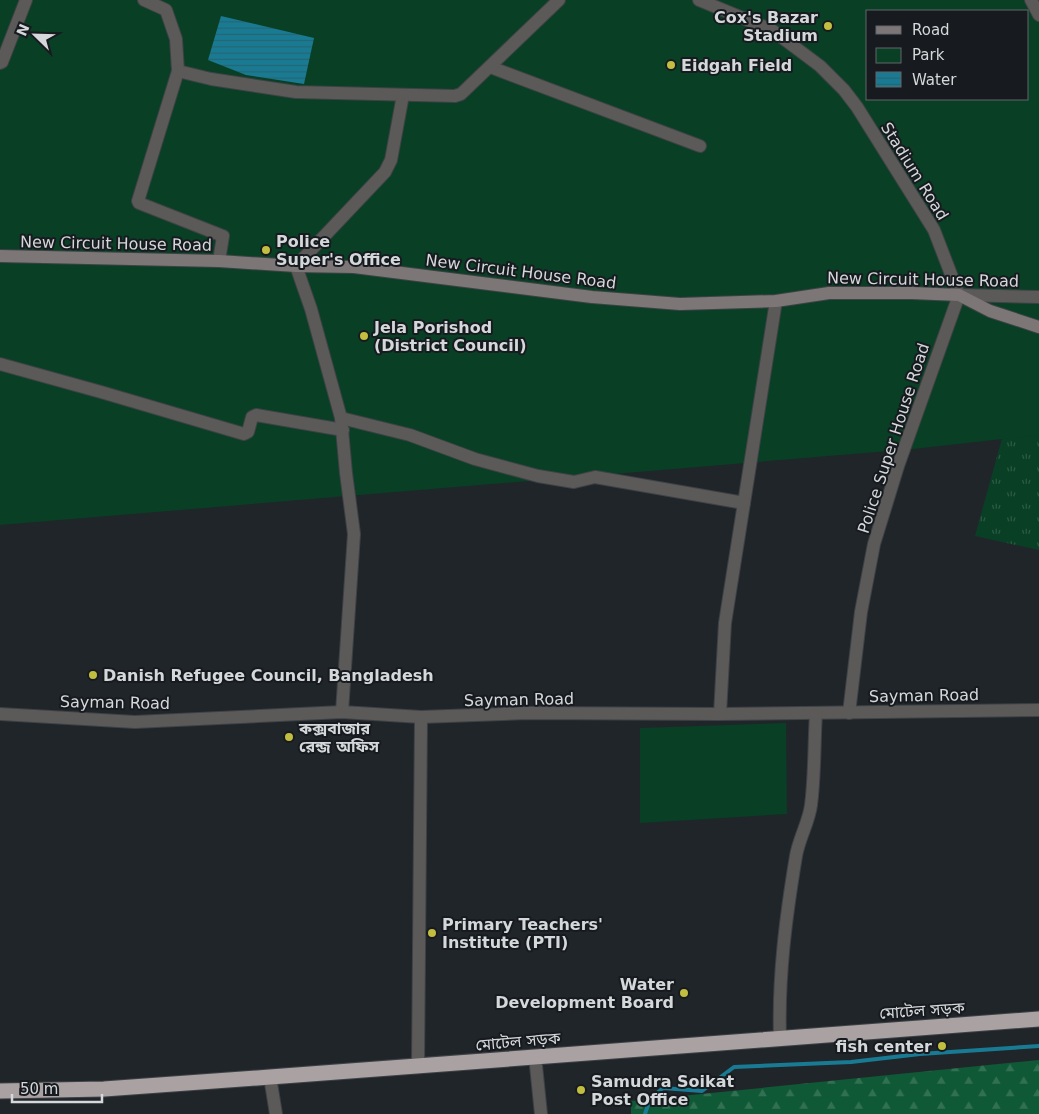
<svg xmlns="http://www.w3.org/2000/svg" width="1039" height="1114" viewBox="0 0 1039 1114" font-family="'DejaVu Sans','Noto Sans Bengali',sans-serif">
<defs>
<pattern id="grass-tufts" width="24" height="20" patternUnits="userSpaceOnUse" patternTransform="scale(1.25)"><rect width="24" height="20" fill="#093f25"/><path d="M3 7l-1-3M5 7V3M7 7l1-3M15 17l-1-3M17 17v-4M19 17l1-3" fill="none" stroke="#2c5a44"/></pattern>
<pattern id="forest-firs" width="22" height="20" patternUnits="userSpaceOnUse" patternTransform="scale(1.25)"><rect width="22" height="20" fill="#0f5936"/><path d="M5 1l3.5 6h-7zM16 11l3.5 6h-7z" fill="#317052"/></pattern>
<pattern id="water-rules" width="6" height="5" patternUnits="userSpaceOnUse" patternTransform="scale(1.25)"><rect width="6" height="5" fill="#187b93"/><path d="M0 2.5h6" fill="none" stroke="#286472"/></pattern>
</defs>
<rect width="100%" height="100%" fill="#202529"/>
<path fill="url(#grass-tufts)" d="M1027 348 1039 349V550L975 536Z"/>
<path fill="url(#forest-firs)" d="M1039 1060V1114H631V1101Z"/>
<g fill="#093f25" fill-rule="evenodd">
<path d="M0 0H1039V435L913 449 0 525ZM868 11H1028V99H868Z"/>
<path d="M786 723 787 814 640 823V728Z"/>
</g>
<path fill="url(#water-rules)" d="M221 16 314 38 304 84 246 75 208 60Z"/>
<g fill="none" stroke-linecap="round" stroke-linejoin="round">
<path stroke="#187b93" stroke-width="4" d="M645 1114 650 1099 663 1088 702 1091 734 1067 851 1062 920 1054 1039 1046"/>
<g stroke="#3d4245" stroke-width="14">
<g id="street">
<path d="M144 0 166 10 176 39 178 71 138 201 139 203 223 236 219 261"/>
<path d="M699 0 772 30 820 66 844 90 857 107 934 230 959 295"/>
<path d="M1031 0 1039 15"/>
<path d="M0 63 2 62 26 0"/>
<path d="M490 67 700 146"/>
<path d="M178 71 211 79 296 92 455 96 461 94 559 0"/>
<path d="M959 295 1039 297"/>
<path d="M0 364 101 392 244 434 248 432 252 417 256 415 343 430"/>
<path d="M341 418 410 435 475 459 538 476 574 482 595 477 744 503 776 301"/>
<path d="M342 712 354 534 346 473 341 418 311 309 296 266 385 172 391 160 403 95"/>
<path d="M849 713 861 612 874 544 898 466 959 295"/>
<path d="M0 714 135 722 342 712 421 717 527 713 720 714 1039 710"/>
<path d="M720 714 725 623 744 503"/>
<path d="M780 1038C778 977 786 916 796 856 799 838 809 822 811 805 815 775 814 743 816 713"/>
<path d="M535 1056 541 1114"/>
<path d="M418 1067 421 717"/>
<path d="M270 1077 276 1114"/>
</g>
</g>
<g stroke="#3d4245" stroke-width="14">
<path id="secondary" d="M0 256 219 261 296 266 354 267 592 297 680 304 776 301 829 293H912L959 295 990 311 1039 327"/>
</g>
<g stroke="#3d4245" stroke-width="17">
<path id="highway" d="M0 1091 104 1089 270 1077 1039 1019"/>
</g>
<use href="#street" stroke="#5c5959" stroke-width="12"/>
<use href="#secondary" stroke="#7c7677" stroke-width="12"/>
<use href="#highway" stroke="#aaa1a2" stroke-width="15"/>
</g>
<g fill="#c1be40" stroke="#171b1f" stroke-width="2">
<circle cx="828" cy="26" r="5"/>
<circle cx="671" cy="65" r="5"/>
<circle cx="266" cy="250" r="5"/>
<circle cx="364" cy="336" r="5"/>
<circle cx="93" cy="675" r="5"/>
<circle cx="289" cy="737" r="5"/>
<circle cx="432" cy="933" r="5"/>
<circle cx="684" cy="993" r="5"/>
<circle cx="942" cy="1046" r="5"/>
<circle cx="581" cy="1090" r="5"/>
</g>
<g text-anchor="middle" stroke-width="4" stroke-linejoin="round" paint-order="stroke">
<g font-size="16" font-weight="bold" fill="#d5d8da" stroke="#171b1f" text-anchor="start">
<text x="818" y="23" text-anchor="end">Cox's Bazar<tspan x="818" dy="18">Stadium</tspan></text>
<text x="681" y="71">Eidgah Field</text>
<text x="276" y="247">Police<tspan x="276" dy="18">Super's Office</tspan></text>
<text x="374" y="333">Jela Porishod<tspan x="374" dy="18">(District Council)</tspan></text>
<text x="103" y="681">Danish Refugee Council, Bangladesh</text>
<text x="299" y="734">কক্সবাজার<tspan x="299" dy="18">রেন্জ অফিস</tspan></text>
<text x="442" y="930">Primary Teachers'<tspan x="442" dy="18">Institute (PTI)</tspan></text>
<text x="674" y="990" text-anchor="end">Water<tspan x="674" dy="18">Development Board</tspan></text>
<text x="932" y="1052" text-anchor="end">fish center</text>
<text x="591" y="1087">Samudra Soikat<tspan x="591" dy="18">Post Office</tspan></text>
</g>
<g font-size="16" fill="#d5d8da" stroke="#171b1f">
<text transform="translate(915 171) rotate(58)" y="6">Stadium Road</text>
<text transform="translate(116 243) rotate(1)" y="6">New Circuit House Road</text>
<text transform="translate(521 271) rotate(7)" y="6">New Circuit House Road</text>
<text transform="translate(923 279) rotate(1)" y="6">New Circuit House Road</text>
<text transform="translate(893 438) rotate(-72)" y="6">Police Super House Road</text>
<text transform="translate(924 695) rotate(-1)" y="6">Sayman Road</text>
<text transform="translate(519 699) rotate(-1)" y="6">Sayman Road</text>
<text transform="translate(115 702) rotate(1)" y="6">Sayman Road</text>
<text transform="translate(922 1010) rotate(-4)" y="6">মোটেল সড়ক</text>
<text transform="translate(518 1041) rotate(-5)" y="6">মোটেল সড়ক</text>
</g>
</g>
<rect x="866" y="10" width="162" height="90" fill="#171b1f" stroke="#63676a"/>
<rect x="876" y="26" width="25" height="8" fill="#7c7677" stroke="#63676a"/>
<text x="912" y="35" font-size="15" fill="#d5d8da">Road</text>
<rect x="876" y="48" width="25" height="15" fill="#093f25" stroke="#63676a"/>
<text x="912" y="60" font-size="15" fill="#d5d8da">Park</text>
<rect x="876" y="72" width="25" height="15" fill="url(#water-rules)" stroke="#63676a"/>
<text x="912" y="85" font-size="15" fill="#d5d8da">Water</text>
<g transform="translate(35 35) rotate(293)" stroke="#171b1f" stroke-width="4" paint-order="stroke">
<path d="M0-4L9 19L0 12L-9 19Z" fill="#d5d8da"/>
<text y="-8" font-size="14" font-weight="bold" text-anchor="middle" fill="#d5d8da">N</text>
</g>
<path d="M12 1094v8h90v-8" fill="none" stroke="#d5d8da" stroke-width="2.5"/>
<text x="20" y="1094" font-size="15" fill="#d5d8da" stroke="#171b1f" stroke-width="4" paint-order="stroke">50 m</text>
</svg>
